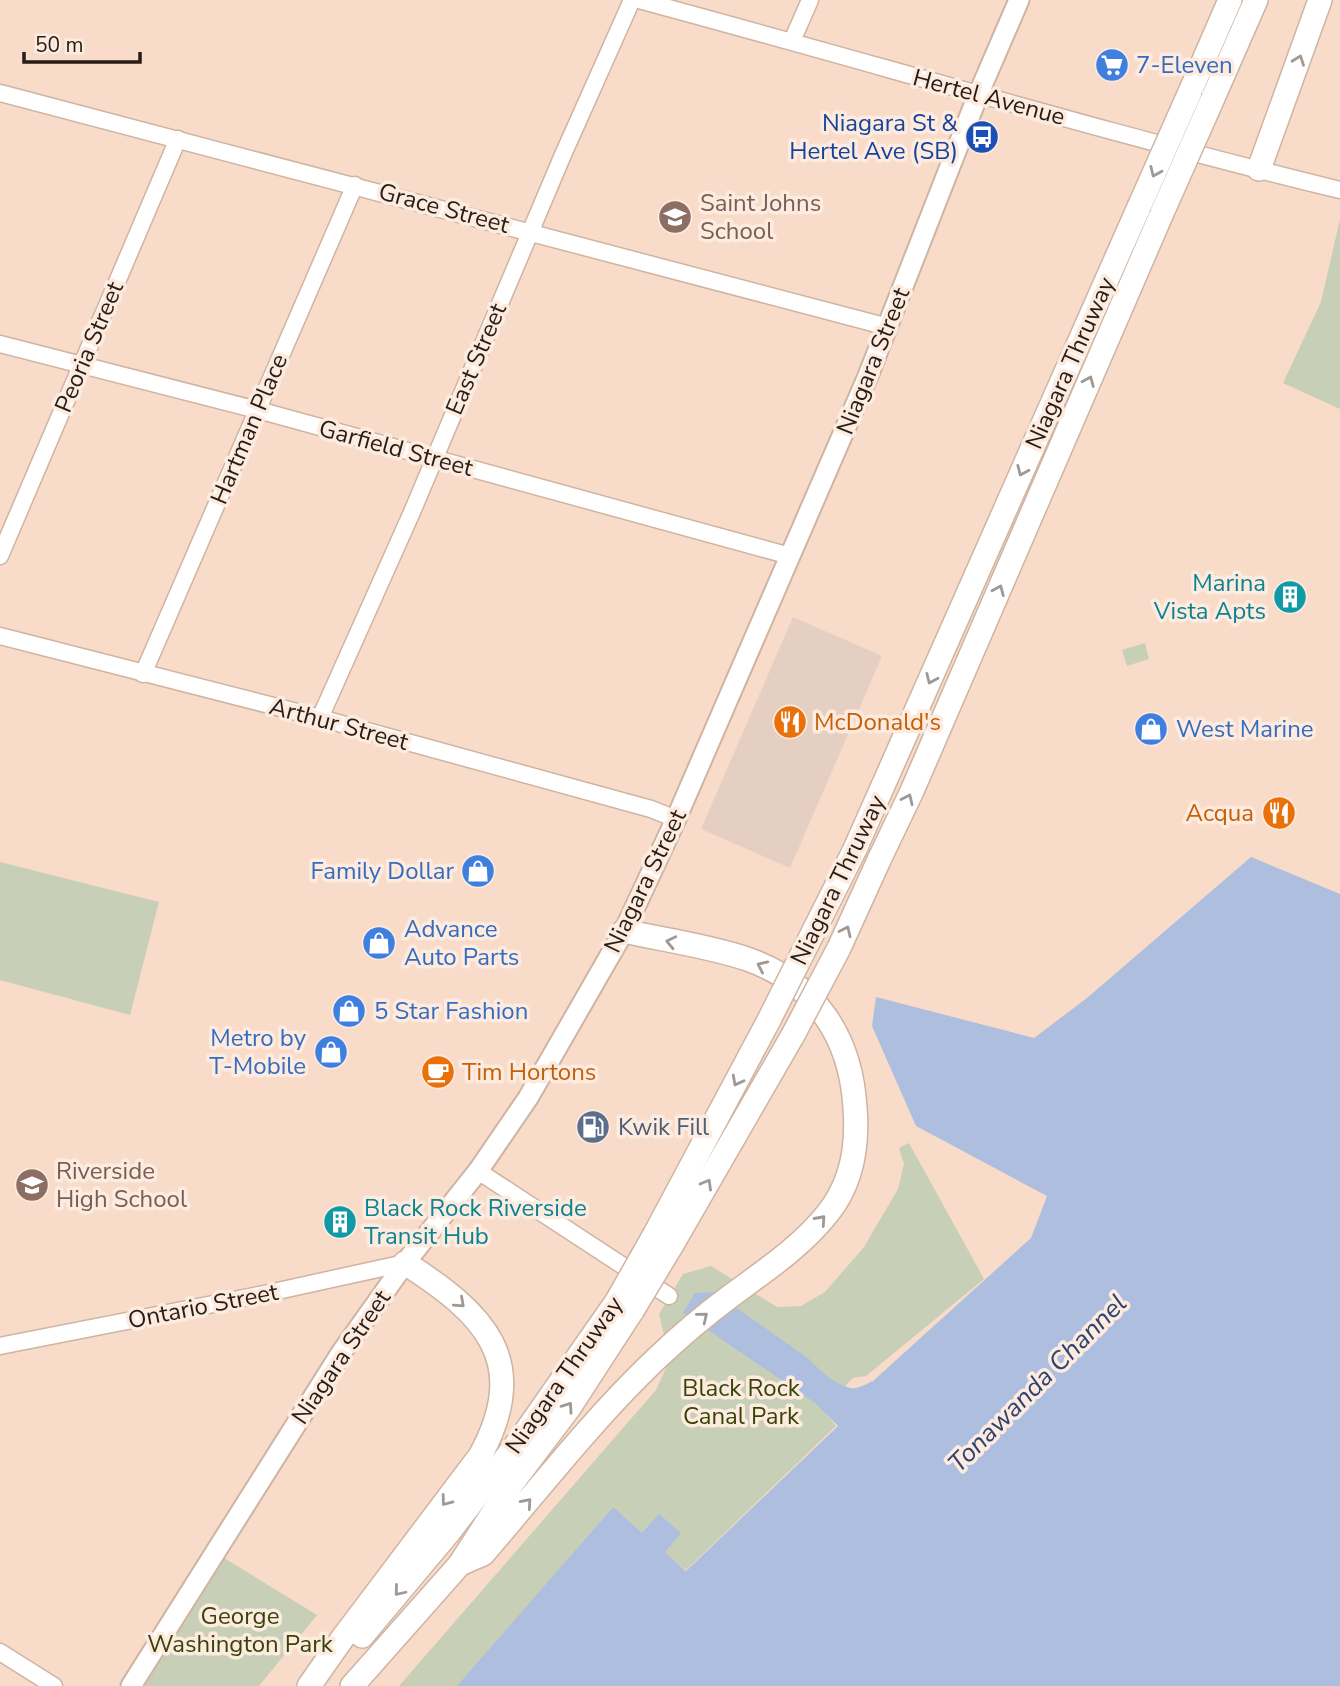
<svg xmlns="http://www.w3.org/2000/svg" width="1340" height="1686" viewBox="0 0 1340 1686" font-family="'Nunito Sans',sans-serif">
<rect width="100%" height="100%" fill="#f8dbc9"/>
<path fill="#e5cfc2" d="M793 617 882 656 790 868 701 829Z"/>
<g fill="#c7cfb6">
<path d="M1340 219V409L1283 383 1321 302Z"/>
<path d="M1145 643 1149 659 1127 666 1122 650Z"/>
<path d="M0 862 159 902 130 1015 0 980Z"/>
<path d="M909 1143 984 1279 866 1376 853 1378 822 1409 836 1426 686 1570 612 1508 458 1686H399L656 1390 670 1359 659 1314 683 1274 711 1266 777 1307 801 1306 825 1292 864 1247 898 1189 904 1164 899 1148Z"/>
<path d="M224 1558 317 1615 259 1686H144Z"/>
</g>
<path fill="#adbedf" d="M1251 857 1340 894V1686H457L613 1507 642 1533 659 1514 681 1533 665 1552 686 1571 838 1426 815 1403 683 1313 695 1293 714 1292 809 1359C819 1370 836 1385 851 1388 859 1389 866 1384 873 1381L1031 1238 1047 1196 916 1126 872 1026 876 997 1034 1038 1087 998Z"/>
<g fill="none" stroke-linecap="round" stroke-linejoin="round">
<g stroke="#cfb4a2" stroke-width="19">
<g id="minor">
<path d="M639 0C873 63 1105 133 1340 190"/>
<path d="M792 41 810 0"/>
<path d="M0 93 888 327"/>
<path d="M0 344 269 413 790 556"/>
<path d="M0 556 178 139"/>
<path d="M0 636 320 718 651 809 676 819"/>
<path d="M143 674 355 185"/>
<path d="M320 718 412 512 562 157 632 0"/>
<path d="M478 1171 669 1296"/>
<path d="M0 1346 264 1294 405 1263"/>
<path d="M0 1652 54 1686"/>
</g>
</g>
<g stroke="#cfb4a2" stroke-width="23">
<path id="major" d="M131 1686 341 1353 405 1263 478 1171 528 1098 624 931 676 819 868 376 978 95 1019 0"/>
</g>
<g stroke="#cfb4a2" stroke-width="26">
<g id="highway">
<path d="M1190 92 1230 0"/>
<path d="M1213 98 1256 0"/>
<path d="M1259 169 1320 0"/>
<path d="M855 849 1139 207"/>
<path d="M879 860 912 791 1162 213"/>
<path d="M655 1234 769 1020"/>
<path d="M673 1243 793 1035"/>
<path d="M460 1564 483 1554C539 1489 593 1419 655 1360 679 1337 705 1315 732 1295 766 1270 802 1246 828 1213 852 1183 858 1145 855 1108 851 1038 816 983 747 959 709 946 664 940 624 931"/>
<path d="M362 1636 449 1532 522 1437 617 1301"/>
<path d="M309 1686 342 1639 480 1456C532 1361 485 1314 405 1263"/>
<path d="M352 1686 460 1564 513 1482 569 1408 632 1311"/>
</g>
</g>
<use href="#minor" stroke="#fff" stroke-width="16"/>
<use href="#major" stroke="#fff" stroke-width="19"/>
<use href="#highway" stroke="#fff" stroke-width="23"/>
<g stroke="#cfb4a2" stroke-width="26" stroke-linecap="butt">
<g id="highway-bridge">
<path d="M1139 207 1190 92"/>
<path d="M1162 213 1213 98"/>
<path d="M769 1020 855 849"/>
<path d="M793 1035 839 948 879 860"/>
<path d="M617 1301 655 1234"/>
<path d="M632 1311 673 1243"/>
</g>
</g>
<use href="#highway-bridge" stroke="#fff" stroke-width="23"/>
</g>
<defs><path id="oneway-chevron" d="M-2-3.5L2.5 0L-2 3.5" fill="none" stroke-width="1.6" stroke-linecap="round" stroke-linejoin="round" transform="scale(1.75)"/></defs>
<g stroke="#9e9996">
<use href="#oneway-chevron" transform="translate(1299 60) rotate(-70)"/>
<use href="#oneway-chevron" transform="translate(1155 172) rotate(114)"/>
<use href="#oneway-chevron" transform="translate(1089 381) rotate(-67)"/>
<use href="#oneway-chevron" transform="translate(1022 471) rotate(114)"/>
<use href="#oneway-chevron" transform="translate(999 590) rotate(-67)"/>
<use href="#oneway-chevron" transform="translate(931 679) rotate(114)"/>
<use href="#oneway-chevron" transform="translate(908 799) rotate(-65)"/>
<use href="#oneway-chevron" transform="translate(846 931) rotate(-65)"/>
<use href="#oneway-chevron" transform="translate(671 942) rotate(-167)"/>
<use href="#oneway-chevron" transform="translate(762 966) rotate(-155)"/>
<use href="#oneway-chevron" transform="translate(737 1081) rotate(118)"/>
<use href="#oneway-chevron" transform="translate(707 1184) rotate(-60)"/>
<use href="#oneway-chevron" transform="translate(821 1220) rotate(-48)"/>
<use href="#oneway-chevron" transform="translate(460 1303) rotate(42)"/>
<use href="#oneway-chevron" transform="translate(703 1317) rotate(-39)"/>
<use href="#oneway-chevron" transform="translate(568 1407) rotate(-55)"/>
<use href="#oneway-chevron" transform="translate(446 1501) rotate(127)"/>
<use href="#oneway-chevron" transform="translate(527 1503) rotate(-49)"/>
<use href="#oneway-chevron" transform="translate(399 1591) rotate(130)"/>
</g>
<defs>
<g id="supermarket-disc" transform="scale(1.75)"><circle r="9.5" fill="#3f7fe0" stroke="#fdebe0"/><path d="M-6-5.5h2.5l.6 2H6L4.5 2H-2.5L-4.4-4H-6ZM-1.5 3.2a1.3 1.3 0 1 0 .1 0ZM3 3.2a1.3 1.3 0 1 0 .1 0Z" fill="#fff"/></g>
<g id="bus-disc" transform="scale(1.75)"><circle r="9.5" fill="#1a4fb4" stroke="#fdebe0"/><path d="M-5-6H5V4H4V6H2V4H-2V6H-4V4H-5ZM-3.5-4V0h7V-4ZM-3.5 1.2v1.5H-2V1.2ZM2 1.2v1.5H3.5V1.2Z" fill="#fff"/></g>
<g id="school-disc" transform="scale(1.75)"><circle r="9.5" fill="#8d6e63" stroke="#fdebe0"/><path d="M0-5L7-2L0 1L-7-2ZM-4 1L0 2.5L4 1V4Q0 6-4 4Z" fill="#fff"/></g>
<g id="building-disc" transform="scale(1.75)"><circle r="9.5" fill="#0f9aa8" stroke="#fdebe0"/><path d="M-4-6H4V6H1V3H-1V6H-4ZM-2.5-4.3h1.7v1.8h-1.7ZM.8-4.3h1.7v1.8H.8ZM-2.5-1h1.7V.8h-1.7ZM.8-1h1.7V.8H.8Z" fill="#fff"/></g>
<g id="restaurant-disc" transform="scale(1.75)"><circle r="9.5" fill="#e8710a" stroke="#fdebe0"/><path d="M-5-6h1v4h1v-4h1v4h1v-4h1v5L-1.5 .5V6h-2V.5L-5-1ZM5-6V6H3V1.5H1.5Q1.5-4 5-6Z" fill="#fff"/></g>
<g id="shop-disc" transform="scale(1.75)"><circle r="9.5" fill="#3f7fe0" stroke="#fdebe0"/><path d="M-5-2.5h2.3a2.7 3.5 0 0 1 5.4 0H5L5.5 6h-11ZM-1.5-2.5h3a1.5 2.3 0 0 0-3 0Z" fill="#fff"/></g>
<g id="cafe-disc" transform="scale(1.75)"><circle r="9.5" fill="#e8710a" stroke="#fdebe0"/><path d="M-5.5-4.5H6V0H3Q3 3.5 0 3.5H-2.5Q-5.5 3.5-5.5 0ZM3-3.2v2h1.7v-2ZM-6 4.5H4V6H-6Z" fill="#fff"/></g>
<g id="fuel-disc" transform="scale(1.75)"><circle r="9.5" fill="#5c6f8a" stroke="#fdebe0"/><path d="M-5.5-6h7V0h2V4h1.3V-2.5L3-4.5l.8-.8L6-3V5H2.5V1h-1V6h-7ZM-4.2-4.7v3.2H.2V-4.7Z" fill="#fff"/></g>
</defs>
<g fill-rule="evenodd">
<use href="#supermarket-disc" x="1112" y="65"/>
<use href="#bus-disc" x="982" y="137"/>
<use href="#school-disc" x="675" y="217"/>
<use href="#building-disc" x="1290" y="597"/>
<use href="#restaurant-disc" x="790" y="722"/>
<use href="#shop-disc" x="1151" y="729"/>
<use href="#restaurant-disc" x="1279" y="813"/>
<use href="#shop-disc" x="478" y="871"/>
<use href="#shop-disc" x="379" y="943"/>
<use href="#shop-disc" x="349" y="1011"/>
<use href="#shop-disc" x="331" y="1052"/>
<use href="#cafe-disc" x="438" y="1072"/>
<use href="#fuel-disc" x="593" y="1127"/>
<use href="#school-disc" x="32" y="1185"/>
<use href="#building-disc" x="340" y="1222"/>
</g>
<g text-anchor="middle" stroke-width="7" stroke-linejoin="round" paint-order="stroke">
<g font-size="24" fill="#366cbe" stroke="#fdebe0" text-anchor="start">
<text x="1136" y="73">7-Eleven</text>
<text x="1176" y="737">West Marine</text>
<text x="454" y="879" text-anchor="end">Family Dollar</text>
<text x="404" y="937">Advance<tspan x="404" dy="28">Auto Parts</tspan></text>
<text x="374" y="1019">5 Star Fashion</text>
<text x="306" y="1046" text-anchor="end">Metro by<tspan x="306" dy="28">T-Mobile</tspan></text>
</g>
<g font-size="24" fill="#271d16" stroke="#fdebe0">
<text transform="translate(989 97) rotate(15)" y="8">Hertel Avenue</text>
<text transform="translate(444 208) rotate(15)" y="8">Grace Street</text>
<text transform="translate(89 347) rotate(-67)" y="8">Peoria Street</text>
<text transform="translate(476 359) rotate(-67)" y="8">East Street</text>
<text transform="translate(873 361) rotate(-68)" y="8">Niagara Street</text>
<text transform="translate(1070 363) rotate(-66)" y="8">Niagara Thruway</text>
<text transform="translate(249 429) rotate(-67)" y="8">Hartman Place</text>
<text transform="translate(396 448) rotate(15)" y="8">Garfield Street</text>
<text transform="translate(339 724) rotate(15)" y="8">Arthur Street</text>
<text transform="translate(838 880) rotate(-64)" y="8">Niagara Thruway</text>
<text transform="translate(645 881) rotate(-64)" y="8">Niagara Street</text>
<text transform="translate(203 1306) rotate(-11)" y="8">Ontario Street</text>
<text transform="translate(341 1357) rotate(-56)" y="8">Niagara Street</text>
<text transform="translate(564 1375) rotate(-55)" y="8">Niagara Thruway</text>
</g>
<g font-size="24" fill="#164399" stroke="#fdebe0" text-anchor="end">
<text x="958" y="131">Niagara St &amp;<tspan x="958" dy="28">Hertel Ave (SB)</tspan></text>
</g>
<g font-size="24" fill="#785e54" stroke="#fdebe0" text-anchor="start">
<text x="700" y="211">Saint Johns<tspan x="700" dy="28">School</tspan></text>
<text x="56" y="1179">Riverside<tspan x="56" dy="28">High School</tspan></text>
</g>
<g font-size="24" fill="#0d838f" stroke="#fdebe0" text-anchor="end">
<text x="1266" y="591">Marina<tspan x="1266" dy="28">Vista Apts</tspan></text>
<text x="364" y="1216" text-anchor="start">Black Rock Riverside<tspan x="364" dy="28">Transit Hub</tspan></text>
</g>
<g font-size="24" fill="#c56008" stroke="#fdebe0" text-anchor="start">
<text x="814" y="730">McDonald's</text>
<text x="1254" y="821" text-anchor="end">Acqua</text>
<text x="462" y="1080">Tim Hortons</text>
</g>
<g font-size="24" fill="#4e5e75" stroke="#fdebe0" text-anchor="start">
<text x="618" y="1135">Kwik Fill</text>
</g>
<g font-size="24" fill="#374408" stroke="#fdebe0">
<text x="741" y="1396">Black Rock<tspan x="741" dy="28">Canal Park</tspan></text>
<text x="240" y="1624">George<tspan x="240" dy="28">Washington Park</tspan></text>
</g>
<g font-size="26" font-style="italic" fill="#2d4370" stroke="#fdebe0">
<text transform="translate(1037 1383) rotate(-45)" y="9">Tonawanda Channel</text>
</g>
</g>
<path d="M24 52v10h116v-10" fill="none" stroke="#271d16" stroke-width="3.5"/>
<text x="35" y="52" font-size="21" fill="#271d16" stroke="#fdebe0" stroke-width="5" paint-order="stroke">50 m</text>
</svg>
